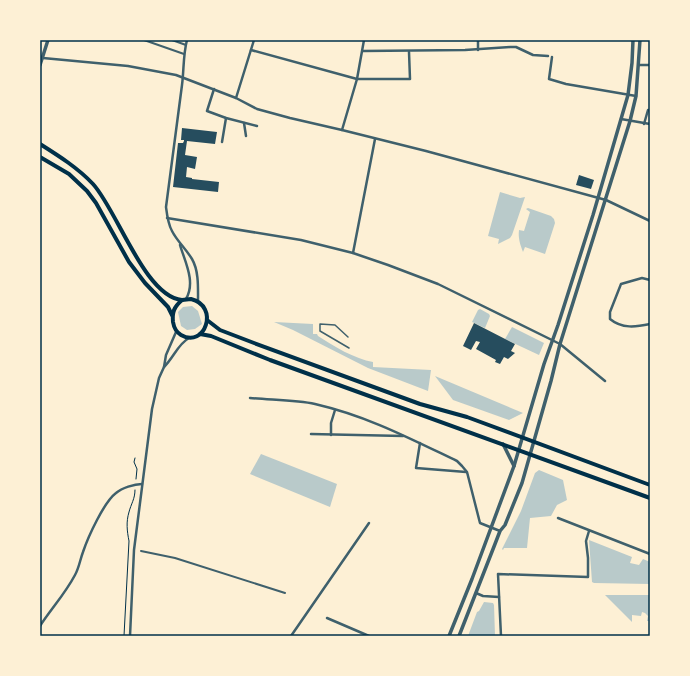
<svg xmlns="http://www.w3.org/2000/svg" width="690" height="676" viewBox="0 0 690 676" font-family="'PT Sans',sans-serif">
<rect width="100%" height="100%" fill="#fdf0d5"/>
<g fill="#b9caca">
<path d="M500 192 520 198 525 197 512 235 510 238 498 244 499 239 488 236Z"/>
<path d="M528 208 551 216 554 219 555 223 545 254 525 247 523 252C520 244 518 238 519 230L524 231 530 212 526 209Z"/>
<path d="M192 306 198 311 202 324 195 329 187 330 181 326 178 312 183 307Z"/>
<path d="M480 309 489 314 490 316 485 328 472 322 478 310Z"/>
<path d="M274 322 313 324V334H317L318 336C333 346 355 359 373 362V367L431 370 428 391 368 368 293 330Z"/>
<path d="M512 327 544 343 539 355 505 339Z"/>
<path d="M435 376 523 413 509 420 453 400Z"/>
<path d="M261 454 337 484 330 507 250 474Z"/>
<path d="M539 470 563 480 567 500 557 505 551 516 530 518 527 548H504L503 550 502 549 521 511 535 473Z"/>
<path d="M589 540 632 557 630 563 639 565 643 559 650 562V584L594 583 592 582Z"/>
<path d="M605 595H650V621H647L648 616 645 613 642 612 641 616 632 615V622Z"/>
<path d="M484 602 493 603 494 605 495 636H468L477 612 479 611Z"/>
</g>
<g fill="#264d5e">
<path d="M182 128 217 132 215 144 187 141 185 155 197 157 195 169 187 167 186 177 192 178V179L219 182 218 192 173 187 178 143H183L184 141V140H181Z"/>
<path d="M579 175 594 180 591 189 576 185Z"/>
<path d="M474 323 515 344 511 351 515 353 508 359 504 357 500 364 495 362 496 360 476 349 480 342 476 341 471 350 463 346Z"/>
</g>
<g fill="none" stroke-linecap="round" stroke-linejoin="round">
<g stroke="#003049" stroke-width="1">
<path d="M135 458 134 462 137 469 136 479"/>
<path d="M124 636 129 541C127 531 126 522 129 512 131 504 135 499 135 490"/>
</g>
<path stroke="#3f606c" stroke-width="1.5" d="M348 337 335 325 320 324V331L349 348"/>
<g stroke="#3f606c" stroke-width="2">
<path d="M144 40 184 54"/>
<path d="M172 40 186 45"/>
<path d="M141 551 175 558 285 593"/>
</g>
<g stroke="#3f606c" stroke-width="2.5">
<path d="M187 40C183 55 184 70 182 85 177 126 171 166 166 207 167 215 168 224 172 231 177 241 186 249 192 259 199 271 198 288 198 302"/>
<path d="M478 40V50"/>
<path d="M251 50 357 79H410L409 52"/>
<path d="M363 51 465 50 510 47H516L533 55 548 56"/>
<path d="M552 57 549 79 566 84 636 96"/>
<path d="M43 58 128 66 176 75 236 98 257 109 290 118 342 130 426 151 606 200 650 221"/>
<path d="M639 65H650"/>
<path d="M214 89 207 111 226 118 257 126"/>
<path d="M236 98 254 40"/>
<path d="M621 119 650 124"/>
<path d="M244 123 246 136"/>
<path d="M644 124 648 110H650"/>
<path d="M342 130 357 79 364 40"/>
<path d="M222 142 226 118"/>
<path d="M167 218 301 240 353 253 388 265 438 284 560 344 605 381"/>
<path d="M180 245C185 262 196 282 186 299"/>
<path d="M353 253 375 139"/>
<path d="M650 280 642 278 621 284 610 312V319C622 329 636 327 650 324"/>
<path d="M164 367C174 357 178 344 189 338"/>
<path d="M250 398C270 400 296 400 315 404 367 416 409 438 457 461L462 466 467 472 480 523 500 531"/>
<path d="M311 434 403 436"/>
<path d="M331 435V423L335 410"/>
<path d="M420 443 416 468 466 472"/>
<path d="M558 518 650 554"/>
<path d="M476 593 483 596 499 597"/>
<path d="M327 618 369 636"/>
<path d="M40 626C51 609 65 594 75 575 79 568 80 560 83 552 88 537 104 502 116 493 122 488 134 484 142 484"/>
<path d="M130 636 134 550 152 409 159 378 164 367 166 355 176 332"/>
<path d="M291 636 369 523"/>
<path d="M501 636 498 574 588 577V558L586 541 589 531"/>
</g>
<g stroke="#3f606c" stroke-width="3.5">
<path d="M40 65 48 40"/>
<path d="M503 444 514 466"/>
<path d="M449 636 472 579 514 466 544 364 558 325 593 215 628 95 632 63 633 40"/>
<path d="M459 636 495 544 500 531 505 525 522 483 551 381 560 344 630 121 636 96 640 40"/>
</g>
<g stroke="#003049" stroke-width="4">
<path d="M40 144C59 156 78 168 93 184 117 210 145 297 182 300"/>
<path d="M40 157 69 174 87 191 96 203 129 262 145 283 168 307 172 315"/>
<path d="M191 299C220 306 205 349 181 335 176 332 174 328 173 322 172 312 174 307 182 300Z"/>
<path d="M207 320 220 330 254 343 420 404 467 417 650 485"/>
<path d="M200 334 211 336 270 360 650 498"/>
</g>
</g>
<rect width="690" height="676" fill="none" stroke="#fdf0d5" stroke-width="82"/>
<rect x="41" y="41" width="608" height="594" fill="none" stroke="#003049" stroke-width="1.5"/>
</svg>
